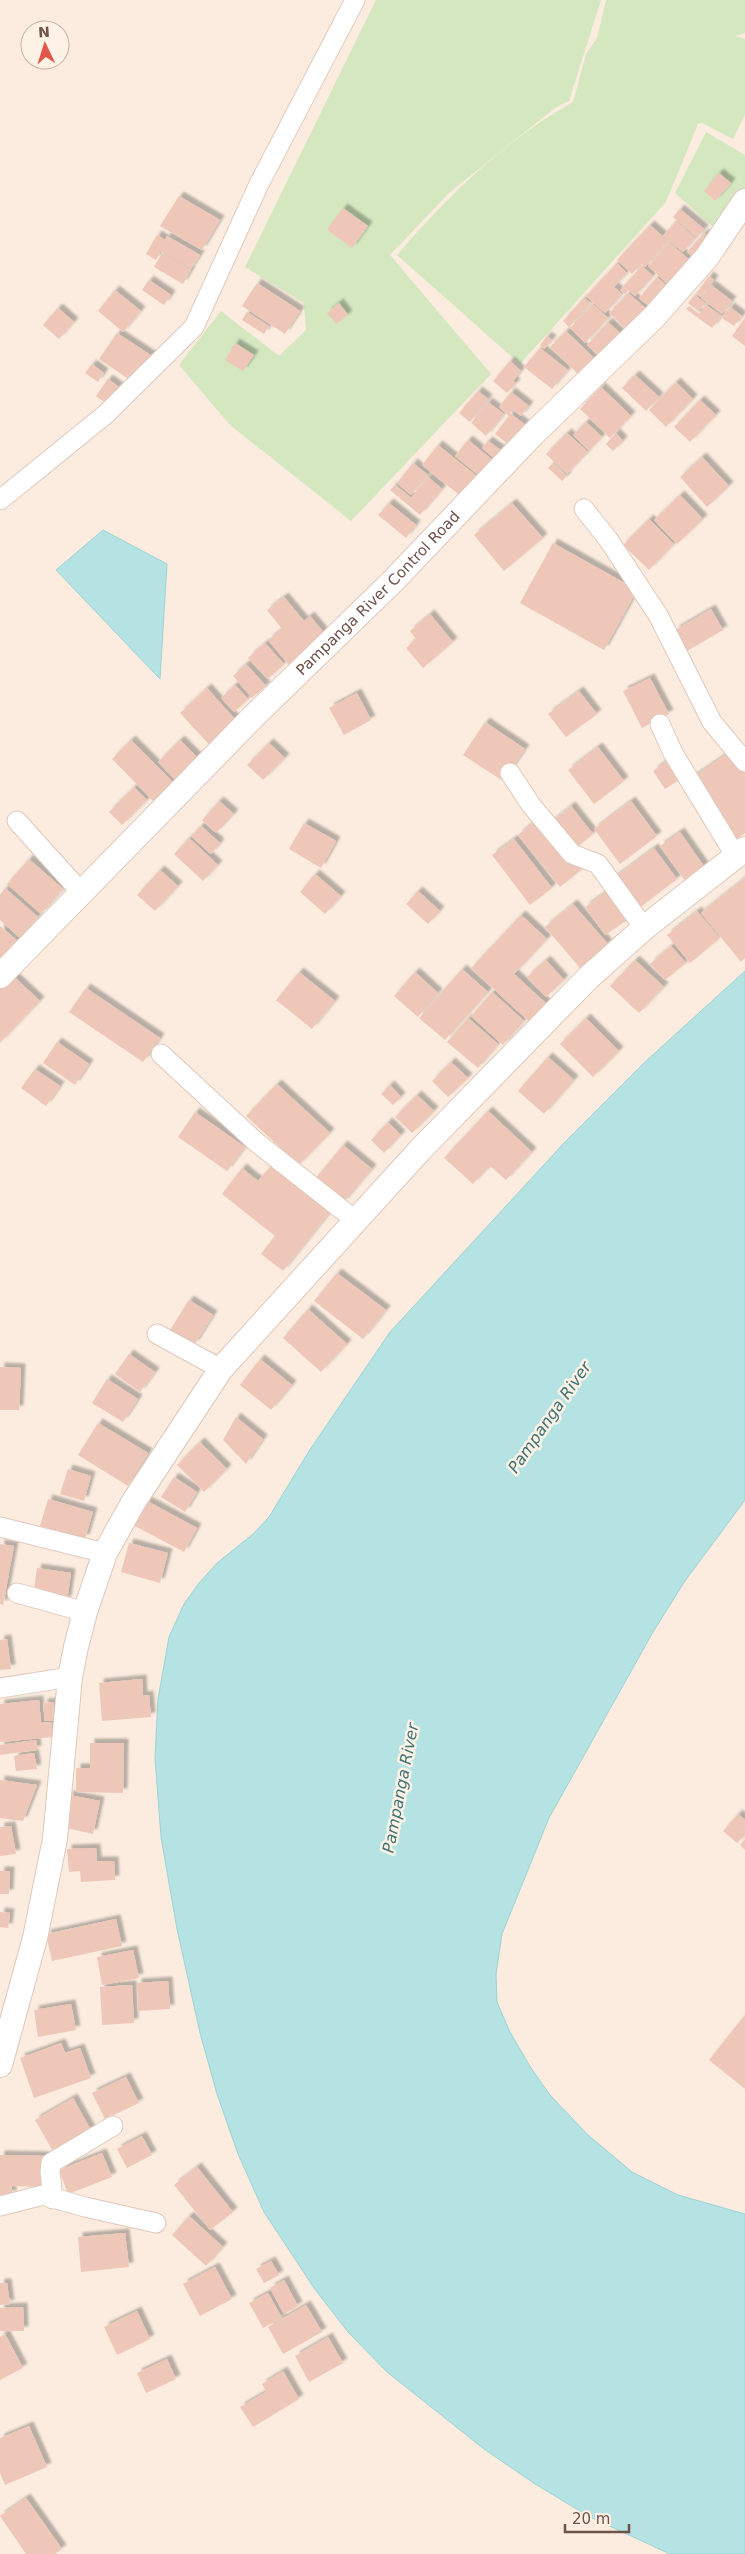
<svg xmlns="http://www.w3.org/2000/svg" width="745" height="2554" viewBox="0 0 745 2554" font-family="'DejaVu Sans',sans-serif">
<defs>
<filter id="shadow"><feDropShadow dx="4.5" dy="-4.5" stdDeviation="1" flood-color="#0004"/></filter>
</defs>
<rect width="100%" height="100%" fill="#fbecdf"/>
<g fill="#d4e7bf">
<path d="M376 0H601L569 101 555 108 450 192 390 255 491 374 351 521 230 425 179 365 221 311 279 356 306 330 304 303 245 267Z"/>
<path d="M606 0H745V33L735 36 745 39V115L733 139 702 123 698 124 666 202 520 364 397 255C447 197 505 140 573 102L586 54 597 38Z"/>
<path d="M706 132 745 155V198L719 232 675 193Z"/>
</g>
<g fill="#b5e2e3" stroke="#9cd3d4">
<path d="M103 530 167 564 160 679 56 570Z"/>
<path d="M745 971V1500L685 1581 653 1632 549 1818 502 1934 496 1974 497 2002 510 2032 531 2068 550 2095 588 2135 632 2172 678 2195 745 2214V2554H670L590 2517 535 2484 484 2449 387 2372 348 2332 314 2288 264 2212 238 2154 217 2094 200 2033 177 1929 161 1837 155 1758 158 1699 169 1637 184 1604 199 1583 217 1563 253 1534 269 1517 309 1451 390 1332 564 1143 645 1062Z"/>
</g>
<g fill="#efc7b8" filter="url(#shadow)">
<path d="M719 173 731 183 715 201 704 191Z"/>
<path d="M179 196 220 220 202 250 160 226Z"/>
<path d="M343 208 368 226 352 248 327 230Z"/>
<path d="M680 209 704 229 697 238 673 217Z"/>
<path d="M676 221 695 238 683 252 663 236Z"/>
<path d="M650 225 668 241 645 267 641 264 632 274 617 260Z"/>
<path d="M704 233 716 244 701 264 687 252Z"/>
<path d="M157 235 165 240 167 236 200 255 191 269 158 250 160 253 156 260 146 254Z"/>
<path d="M669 242 694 264 672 288 648 266Z"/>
<path d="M162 253 191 270 183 284 154 267Z"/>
<path d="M617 263 627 273 614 287 622 294 605 313 586 296Z"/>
<path d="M642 266 653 276 635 296 628 290 625 294 620 290Z"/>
<path d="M709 276 714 280 701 297 696 294Z"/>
<path d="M657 277 672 291 654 311 639 298Z"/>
<path d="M149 280 171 295 164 305 142 290Z"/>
<path d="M257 283 300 311 285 334 242 306Z"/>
<path d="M711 285 732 301 722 314 701 298Z"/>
<path d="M115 290 141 311 123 332 98 311Z"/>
<path d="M628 293 649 311 629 332 609 313Z"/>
<path d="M695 295 705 303 699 311 688 303Z"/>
<path d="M584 298 591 303 569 327 563 321Z"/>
<path d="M339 303 348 315 336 324 327 313Z"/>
<path d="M593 304 608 318 585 343 570 328Z"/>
<path d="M706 305 722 316 712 328 686 309 689 306 699 314Z"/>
<path d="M730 307 742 316 734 326 722 318Z"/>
<path d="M58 308 74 322 59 339 43 325Z"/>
<path d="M247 312 269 326 264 334 242 320Z"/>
<path d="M745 318V346L732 336Z"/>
<path d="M608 322 626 339 605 362 587 345Z"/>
<path d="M566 331 595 359 579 375 550 347Z"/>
<path d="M117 333 152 356 133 382 99 359Z"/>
<path d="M547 336 552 340 544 349 540 345Z"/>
<path d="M235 343 254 355 243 371 225 360Z"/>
<path d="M540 348 568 370 552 389 524 367Z"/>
<path d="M510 361 521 371 513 381 516 383 507 393 493 381Z"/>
<path d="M92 364 104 373 98 382 85 373Z"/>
<path d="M635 375 659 397 646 411 622 388Z"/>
<path d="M108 379 119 387 107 404 96 396Z"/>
<path d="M676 382 693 399 666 427 649 410Z"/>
<path d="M601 387 631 416 610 438 580 409Z"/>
<path d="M478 391 488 399 470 422 459 413Z"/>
<path d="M511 392 529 406 521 416 513 410 510 413 529 428 513 448 495 434 509 416 499 407Z"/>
<path d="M700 400 716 415 690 442 674 427Z"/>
<path d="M488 402 504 414 486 436 471 423Z"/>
<path d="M586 422 602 437 589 451 573 435Z"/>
<path d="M567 433 588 452 567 474 546 454Z"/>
<path d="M616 433 623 441 613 451 606 444Z"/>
<path d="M468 440 495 462 482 478 455 456Z"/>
<path d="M488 441 502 451 495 459 482 448Z"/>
<path d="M438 445 479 478 463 498 422 465Z"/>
<path d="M702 457 729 486 707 507 680 477Z"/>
<path d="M413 463 428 475 411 495 397 483Z"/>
<path d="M553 463 567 476 562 481 548 468Z"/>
<path d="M428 477 442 489 420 515 390 490 395 485 411 498Z"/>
<path d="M680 495 703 519 677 544 654 520Z"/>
<path d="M389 503 416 525 406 538 378 515Z"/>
<path d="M512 503 543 538 504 571 474 535Z"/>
<path d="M649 519 674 544 649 570 623 545Z"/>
<path d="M553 543 637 590 604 650 520 603Z"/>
<path d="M284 597 304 621 310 616 330 640 293 670 268 640 282 629 267 610Z"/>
<path d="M711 609 723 630 687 651 675 630Z"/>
<path d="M430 614 453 642 423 668 406 648 416 639 410 631Z"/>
<path d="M265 643 284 664 268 679 248 658Z"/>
<path d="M246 664 266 686 252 698 233 676Z"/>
<path d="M650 678 669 714 642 728 623 691Z"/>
<path d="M235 685 248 699 234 712 221 698Z"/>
<path d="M207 688 242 727 215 751 180 713Z"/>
<path d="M579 691 597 714 566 737 548 714Z"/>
<path d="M357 693 371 720 344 735 329 708Z"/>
<path d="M485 722 525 749 503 781 463 755Z"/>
<path d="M131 740 180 789 160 808 112 759Z"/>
<path d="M180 740 204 764 181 786 158 762Z"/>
<path d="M269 743 285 758 263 780 247 765Z"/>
<path d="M598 747 624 781 594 804 568 770Z"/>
<path d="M733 750 745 768V833L732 842 690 779Z"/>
<path d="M670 759 683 777 665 789 653 771Z"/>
<path d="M134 787 147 800 122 825 109 812Z"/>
<path d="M219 801 234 814 216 833 202 820Z"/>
<path d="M631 801 657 836 620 864 594 829Z"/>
<path d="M571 806 593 834 571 852 549 824Z"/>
<path d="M540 817 582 869 560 887 518 835Z"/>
<path d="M304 823 336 841 321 868 289 849Z"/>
<path d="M201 826 220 843 211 854 191 836Z"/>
<path d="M680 832 708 872 688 885 660 846Z"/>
<path d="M189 838 218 865 203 881 174 854Z"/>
<path d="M514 839 552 888 530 905 492 855Z"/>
<path d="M654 848 677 879 635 911 611 880Z"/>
<path d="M29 859 63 889 41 914 7 884Z"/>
<path d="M160 870 178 886 155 911 137 895Z"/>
<path d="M315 874 341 896 325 914 300 892Z"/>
<path d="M745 878V958L741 962 701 913Z"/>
<path d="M5 888 38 917 20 938 0 920V895Z"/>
<path d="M612 888 632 917 605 935 585 907Z"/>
<path d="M418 891 440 911 428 924 406 904Z"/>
<path d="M573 904 608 944 580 968 545 927Z"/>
<path d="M697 911 720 938 690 963 667 935Z"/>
<path d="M521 915 547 939 514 974 551 1008 534 1026 471 968Z"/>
<path d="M0 926 19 942 0 964Z"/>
<path d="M671 946 686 963 665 980 650 964Z"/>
<path d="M546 960 564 980 546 997 527 977Z"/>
<path d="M635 960 664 987 639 1013 610 986Z"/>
<path d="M462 969 488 992 445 1040 419 1018Z"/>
<path d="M299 972 335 1001 312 1029 276 1000Z"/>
<path d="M415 972 438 993 418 1017 394 996Z"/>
<path d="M11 974 40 1001 0 1043V986Z"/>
<path d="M86 988 160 1038 143 1062 69 1012Z"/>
<path d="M492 992 524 1021 503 1045 471 1016Z"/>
<path d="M468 1018 498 1044 478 1068 447 1042Z"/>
<path d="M586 1018 619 1051 593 1077 560 1044Z"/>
<path d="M57 1042 89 1064 75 1085 43 1063Z"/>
<path d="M548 1057 574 1080 544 1114 518 1091Z"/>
<path d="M451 1062 468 1078 448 1097 432 1081Z"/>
<path d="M35 1069 60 1086 46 1106 21 1088Z"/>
<path d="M277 1084 330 1133 299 1165 246 1116Z"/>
<path d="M390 1085 401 1097 393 1105 381 1094Z"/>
<path d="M417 1095 434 1111 412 1133 395 1117Z"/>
<path d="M488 1111 532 1152 506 1180 490 1166 473 1184 444 1158Z"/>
<path d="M195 1112 245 1147 227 1171 178 1137Z"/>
<path d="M388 1122 401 1135 384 1153 371 1140Z"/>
<path d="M343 1145 372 1169 343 1203 315 1179Z"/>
<path d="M272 1165 331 1211 283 1271 261 1254 275 1236 222 1194 242 1168 258 1181Z"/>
<path d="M337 1273 386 1310 363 1339 314 1301Z"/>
<path d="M189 1300 213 1315 194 1345 170 1330Z"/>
<path d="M308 1309 347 1344 321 1372 283 1338Z"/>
<path d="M129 1354 155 1372 140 1392 115 1374Z"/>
<path d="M260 1359 292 1385 271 1410 240 1385Z"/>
<path d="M0 1367 21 1368 19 1410H0Z"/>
<path d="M107 1379 138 1399 123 1422 92 1403Z"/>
<path d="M236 1417 263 1439 246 1464 223 1440Z"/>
<path d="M98 1423 148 1453 128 1486 78 1455Z"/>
<path d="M200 1442 227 1469 204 1492 177 1465Z"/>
<path d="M68 1469 91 1476 84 1501 60 1494Z"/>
<path d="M174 1477 197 1492 185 1512 161 1497Z"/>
<path d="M48 1499 93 1512 85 1539 40 1526Z"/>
<path d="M147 1501 197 1528 184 1552 133 1525Z"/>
<path d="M129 1543 168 1553 160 1583 121 1572Z"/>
<path d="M0 1544 14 1546 3 1605 0 1604Z"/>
<path d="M37 1568 71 1573 67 1601 33 1596Z"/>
<path d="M7 1639 11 1669 0 1670V1640Z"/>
<path d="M142 1679 143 1696 149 1695 151 1717 102 1721 99 1683Z"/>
<path d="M39 1700 41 1723 51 1722 53 1737 0 1742V1704Z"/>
<path d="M53 1702 55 1720 45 1721 43 1703Z"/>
<path d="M36 1740 37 1750 0 1755V1745Z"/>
<path d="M90 1743H124L123 1793 76 1792V1768H90Z"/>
<path d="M34 1753 37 1769 16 1771 14 1756Z"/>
<path d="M0 1780 37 1785 23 1821 0 1818Z"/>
<path d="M69 1795 100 1801 93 1834 62 1827Z"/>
<path d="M738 1814 745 1820V1835L737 1843 723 1831Z"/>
<path d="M11 1826 16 1854 0 1856V1827Z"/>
<path d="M745 1839V1850L740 1845Z"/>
<path d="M96 1848 97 1861H114L115 1880 81 1882 80 1871 69 1872 67 1849Z"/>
<path d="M0 1871H10L9 1894H0Z"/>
<path d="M0 1912 10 1913 8 1928 0 1927Z"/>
<path d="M116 1919 122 1946 52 1961 46 1934Z"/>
<path d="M133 1950 139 1978 102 1985 97 1957Z"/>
<path d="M168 1981 170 2009 138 2011 137 1983Z"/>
<path d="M132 1985 134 2023 102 2025 100 1987Z"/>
<path d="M71 2004 76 2030 38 2037 34 2010Z"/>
<path d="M745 2015V2089L709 2060Z"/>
<path d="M61 2043 65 2053 80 2048 91 2078 34 2098 20 2058Z"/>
<path d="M126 2077 139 2103 105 2119 92 2093Z"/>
<path d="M73 2098 92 2132 54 2153 35 2120Z"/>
<path d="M142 2136 152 2155 127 2168 117 2149Z"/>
<path d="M102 2153 112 2177 68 2194 59 2170Z"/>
<path d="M0 2155 46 2156 44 2187 12 2186V2195H0Z"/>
<path d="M197 2167 233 2212 210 2230 174 2185Z"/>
<path d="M189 2216 223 2247 206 2266 172 2235Z"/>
<path d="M125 2233 129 2267 81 2272 78 2237Z"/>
<path d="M271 2261 279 2275 264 2283 256 2269Z"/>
<path d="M215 2267 232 2299 200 2316 183 2284Z"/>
<path d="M284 2280 298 2306 284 2314 270 2288Z"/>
<path d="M0 2283H7L10 2304 0 2305Z"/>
<path d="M268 2293 282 2318 263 2328 249 2303Z"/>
<path d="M306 2305 322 2332 283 2354 268 2327Z"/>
<path d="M23 2307 24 2331H0V2308Z"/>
<path d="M137 2311 150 2339 117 2355 104 2327Z"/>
<path d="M5 2334 23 2368 0 2380V2337Z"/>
<path d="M328 2337 343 2363 309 2382 295 2356Z"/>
<path d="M167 2359 176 2379 146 2393 137 2373Z"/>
<path d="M283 2371 299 2399 253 2427 240 2407 266 2392 262 2384Z"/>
<path d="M29 2426 47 2467 5 2485 0 2473V2438Z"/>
<path d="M26 2498 62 2549 55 2554H26L0 2516Z"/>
</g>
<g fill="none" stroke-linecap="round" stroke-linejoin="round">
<g stroke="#dec8bc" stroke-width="21">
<g id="minor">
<path d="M0 500 106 414 194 327 259 184 355 0"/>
<path d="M584 509 608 539 658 615 712 722 745 762"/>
<path d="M660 724 673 753 735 855"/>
<path d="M510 773 531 805 572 854 598 864 644 928"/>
<path d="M17 821 81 892"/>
<path d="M161 1054 256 1142 355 1220"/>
<path d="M157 1334 221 1369"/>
<path d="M0 1527 105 1553"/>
<path d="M17 1593 85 1612"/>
<path d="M0 1688 70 1677"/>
<path d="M53 2199 50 2172 51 2163 113 2126"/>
<path d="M0 2206 43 2195 85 2207 156 2223"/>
</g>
</g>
<g stroke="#dec8bc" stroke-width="26">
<g id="tertiary">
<path id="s1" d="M0 976 253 717 393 581 534 433 654 317 707 257 745 201"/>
<path d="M0 2065 35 1938 55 1839 70 1677 76 1647 85 1612 105 1553 134 1501 221 1369 420 1150 588 978 644 928 745 849"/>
</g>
</g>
<use href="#minor" stroke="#fff" stroke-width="19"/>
<use href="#tertiary" stroke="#fff" stroke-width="24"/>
</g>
<g text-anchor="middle" stroke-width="5" stroke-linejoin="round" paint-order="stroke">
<g font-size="15" fill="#705148" stroke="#fef1e5">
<text dy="5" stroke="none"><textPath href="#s1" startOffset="538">Pampanga River Control Road</textPath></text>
</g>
<g font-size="16" font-style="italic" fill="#3d7376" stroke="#fef1e5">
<text transform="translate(549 1417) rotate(-55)" y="6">Pampanga River</text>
<text transform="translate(400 1788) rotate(-79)" y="6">Pampanga River</text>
</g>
</g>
<g transform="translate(45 45) rotate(356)"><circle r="24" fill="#fef1e5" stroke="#c5b1a6"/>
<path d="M0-4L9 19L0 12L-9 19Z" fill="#e15648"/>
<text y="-8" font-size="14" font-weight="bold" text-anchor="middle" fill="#705148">N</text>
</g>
<path d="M565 2524v8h64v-8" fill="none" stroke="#705148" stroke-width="2.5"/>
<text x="572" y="2524" font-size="15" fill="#705148" stroke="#fef1e5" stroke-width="4" paint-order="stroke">20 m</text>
</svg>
